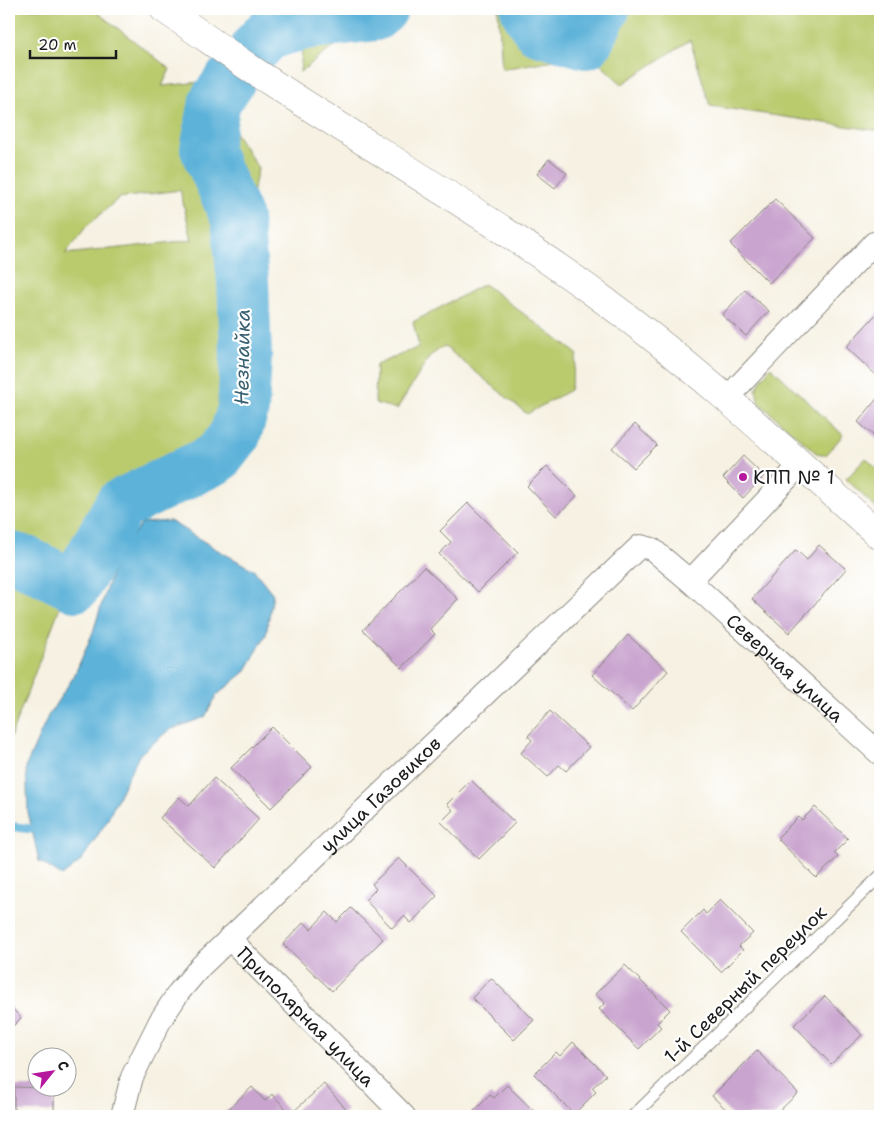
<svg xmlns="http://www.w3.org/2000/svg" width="889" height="1125" viewBox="0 0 889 1125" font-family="'Shantell Sans',sans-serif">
<rect width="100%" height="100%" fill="#fff"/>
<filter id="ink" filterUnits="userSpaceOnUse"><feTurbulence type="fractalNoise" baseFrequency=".02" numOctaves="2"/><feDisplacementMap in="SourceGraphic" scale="10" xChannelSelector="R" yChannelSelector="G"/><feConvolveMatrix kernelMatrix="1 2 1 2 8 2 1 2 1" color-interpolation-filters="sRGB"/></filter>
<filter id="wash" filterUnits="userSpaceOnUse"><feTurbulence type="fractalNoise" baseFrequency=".0096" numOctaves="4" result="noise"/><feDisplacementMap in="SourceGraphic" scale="20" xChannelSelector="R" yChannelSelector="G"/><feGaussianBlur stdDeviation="1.12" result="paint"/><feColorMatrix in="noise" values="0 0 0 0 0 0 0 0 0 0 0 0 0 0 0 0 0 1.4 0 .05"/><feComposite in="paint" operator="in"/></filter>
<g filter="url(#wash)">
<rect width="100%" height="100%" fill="#f6f1e2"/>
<g fill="#bacb6e" stroke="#6b7445" fill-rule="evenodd">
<path d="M9 9H93L170 69 162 86 201 82 215 101 258 168 244 234 227 422 216 444 113 498 75 567 9 741ZM180 190 192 240 65 254 86 227 119 198Z"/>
<path d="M287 9H388L357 29 300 72 305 25 288 22Z"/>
<path d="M498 9H880V131L710 106 690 40 622 84 589 54 502 69Z"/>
<path d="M484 284 577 354 570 390 527 414 444 346 430 356 397 409 375 403 376 365 419 347 413 322Z"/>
<path d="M771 367 843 435 826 455H821L815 452 759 403 756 390 761 380Z"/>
<path d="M866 458 880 472V512L846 479Z"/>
</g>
<path fill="#5db2d9" stroke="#3c677a" d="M170 521 216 549 254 570 273 594 266 635 245 672 217 695 205 717 169 730 140 754 125 783 107 821 81 861 62 876 39 861 28 812 26 766 48 716 74 676 93 632 107 586 120 552 142 523Z"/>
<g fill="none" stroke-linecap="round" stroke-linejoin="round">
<path stroke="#5db2d9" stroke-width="9" d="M9 826 31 829"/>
<g stroke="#5db2d9" stroke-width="52">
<path d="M526 9 538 29 586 43 604 9"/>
<path d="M257 46 267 35 285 29 305 24 375 15 382 9"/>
<path d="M9 557 24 561 75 586 120 505 217 458 235 435 243 409 246 356 243 282 237 219 206 149 215 101 230 80"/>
</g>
</g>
<g id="blocks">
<g fill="#c9a4cf">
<path d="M549 159 567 173 555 188 537 174Z"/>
<path d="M775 199 815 238 769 283 730 244Z"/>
<path d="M745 290 769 311 746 336 722 315Z"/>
<path d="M880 310V379L846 347Z"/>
<path d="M880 395V441L858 422Z"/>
<path d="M635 424 657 445 634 468 612 448Z"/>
<path d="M743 456 764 476 743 498 723 478Z"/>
<path d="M547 466 577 496 556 516 527 486Z"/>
<path d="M468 503 518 552 478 592 439 554 451 542 440 531Z"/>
<path d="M819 545 846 569 789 633 752 599 796 550 807 560Z"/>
<path d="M424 567 458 599 430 629 435 634 402 668 363 630Z"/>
<path d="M628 635 668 671 632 711 592 675Z"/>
<path d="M550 711 589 747 566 771 559 765 548 777 521 753 532 740 528 736Z"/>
<path d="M272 727 312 767 271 808 231 768Z"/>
<path d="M214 778 259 819 215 868 160 818 179 797 189 806Z"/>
<path d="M471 780 515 823 479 859 441 822 453 810 447 804Z"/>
<path d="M815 807 848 839 834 853 838 857 816 878 777 838 798 817 802 820Z"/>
<path d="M399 858 437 896 411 923 404 916 392 928 365 900 376 889 372 884Z"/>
<path d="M720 900 753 933 739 946 743 950 721 972 681 932 703 910 706 914Z"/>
<path d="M351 908 383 939 332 991 283 944 304 922 311 929 327 912 337 922Z"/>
<path d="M625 965 670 1010 657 1023 661 1027 639 1049 599 1009 605 1003 595 994Z"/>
<path d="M491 978 534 1020 514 1040 472 998Z"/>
<path d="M825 996 862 1035 831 1064 794 1025Z"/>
<path d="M9 1005 21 1018 9 1030Z"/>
<path d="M573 1042 606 1075 592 1088 596 1092 574 1114 534 1074 556 1052 560 1056Z"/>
<path d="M757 1051 798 1093 774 1116H729L731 1114 712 1096Z"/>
<path d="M324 1084 347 1110 340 1116H300L295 1110Z"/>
<path d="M507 1085 539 1116H469L490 1095 494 1098Z"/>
<path d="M14 1087 54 1088V1112H14Z"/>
<path d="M252 1087 265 1101 272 1094 290 1113 287 1116H225L223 1114Z"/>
</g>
</g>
</g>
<g filter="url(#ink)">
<use href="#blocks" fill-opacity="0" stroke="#89867f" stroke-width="1"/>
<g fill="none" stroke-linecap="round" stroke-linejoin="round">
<g stroke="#89867f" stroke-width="13">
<path id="service" d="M633 1116 880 876"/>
</g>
<g stroke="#89867f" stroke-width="24">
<g id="minor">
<path d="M727 398 874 243H880"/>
<path d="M690 581 801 464"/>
<path id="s1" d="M229 938 404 1116"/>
<path id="s2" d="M122 1116 132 1077 160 1021 179 992 201 966 640 546 652 549 690 581 880 754"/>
</g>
</g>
<g stroke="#89867f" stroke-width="29">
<path id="tertiary" d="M164 9C200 33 235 59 271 82 381 154 495 220 601 298 700 370 789 454 880 536"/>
</g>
<use href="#service" stroke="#fff" stroke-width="11"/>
<use href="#minor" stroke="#fff" stroke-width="22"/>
<use href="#tertiary" stroke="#fff" stroke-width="28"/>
</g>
</g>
<circle fill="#b5179e" stroke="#fff" stroke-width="2" cx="743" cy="477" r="5"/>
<g text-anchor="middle" stroke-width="4.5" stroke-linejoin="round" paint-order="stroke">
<g font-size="19" fill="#1c1c1c" stroke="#fff" text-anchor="start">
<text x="753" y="484">КПП № 1</text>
</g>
<g font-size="19" fill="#1c1c1c" stroke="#fff">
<text dy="7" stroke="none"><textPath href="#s2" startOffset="970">Северная улица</textPath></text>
<text dy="7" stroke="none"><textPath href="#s2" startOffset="420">улица Газовиков</textPath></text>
<text transform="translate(745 984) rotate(-44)" y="7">1-й Северный переулок</text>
<text dy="7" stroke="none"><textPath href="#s1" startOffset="110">Приполярная улица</textPath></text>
</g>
<g font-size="20" font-style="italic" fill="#396071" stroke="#fff">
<text transform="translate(242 357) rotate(-89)" y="7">Незнайка</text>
</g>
</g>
<rect width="889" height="1125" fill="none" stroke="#fff" stroke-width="30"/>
<g transform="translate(52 1072) rotate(60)"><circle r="24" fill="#ffffff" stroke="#a4a4a4"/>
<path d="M0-4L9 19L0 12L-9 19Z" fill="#b5179e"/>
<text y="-8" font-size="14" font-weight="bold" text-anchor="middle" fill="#1c1c1c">С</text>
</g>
<path d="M30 50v8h86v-8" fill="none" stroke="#1c1c1c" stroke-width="2.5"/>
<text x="38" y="50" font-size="15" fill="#1c1c1c" stroke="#ffffff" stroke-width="4" paint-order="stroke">20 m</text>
</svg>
